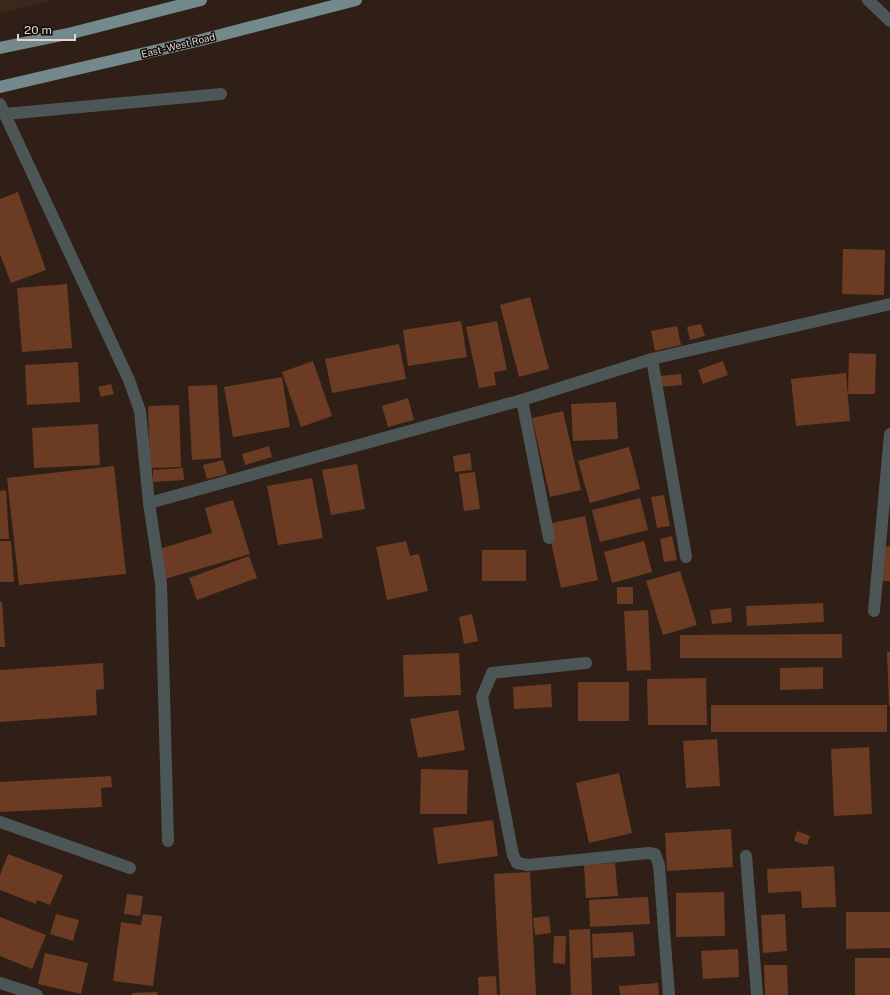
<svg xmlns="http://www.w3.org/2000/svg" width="890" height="995" viewBox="0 0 890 995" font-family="'Public Sans',sans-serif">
<rect width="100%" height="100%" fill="#2f1f16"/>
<path fill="#3c271b" d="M0 0H54L0 13Z"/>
<g fill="#6b3c23">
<path d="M18 192 46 270 11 283 0 254V199Z"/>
<path d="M843 249 885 250 884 295 842 294Z"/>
<path d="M67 284 72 348 22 352 17 288Z"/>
<path d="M530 297 549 369 519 377 500 305Z"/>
<path d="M461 321 467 357 408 366 403 330Z"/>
<path d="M497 321 507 370 494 372 496 385 479 388 466 327Z"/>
<path d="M701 324 705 336 690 340 687 327Z"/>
<path d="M677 326 681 345 655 351 651 331Z"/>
<path d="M399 344 406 379 332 393 325 359Z"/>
<path d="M849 353 876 354 875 394H848Z"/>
<path d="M313 361 332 416 301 427 282 372Z"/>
<path d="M723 361 728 375 703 384 698 370Z"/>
<path d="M78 362 80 402 27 405 25 365Z"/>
<path d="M846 373 850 421 796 426 791 379Z"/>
<path d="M681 374 682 385 660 387 659 376Z"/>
<path d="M282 377 290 427 233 437 224 387Z"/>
<path d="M111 384 114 394 101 397 98 387Z"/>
<path d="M217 385 221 458 192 460 188 386Z"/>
<path d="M408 398 414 420 388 427 382 406Z"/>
<path d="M616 402 618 439 573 441 571 404Z"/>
<path d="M179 405 181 467 150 468 148 406Z"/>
<path d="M563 411 581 490 550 497 532 418Z"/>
<path d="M98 424 100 465 34 468 32 428Z"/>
<path d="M269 446 272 457 245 465 242 454Z"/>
<path d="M629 447 640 489 590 503 578 461Z"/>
<path d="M470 453 472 470 455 472 453 456Z"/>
<path d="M223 460 227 474 207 479 203 465Z"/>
<path d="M357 464 365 509 331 515 322 470Z"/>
<path d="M114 466 126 574 19 585 7 478Z"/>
<path d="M183 468 184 480 153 482V470Z"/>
<path d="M475 472 480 509 464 511 459 474Z"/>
<path d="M312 478 323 538 278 545 267 486Z"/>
<path d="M6 490 9 539H0V491Z"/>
<path d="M664 495 670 526 657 528 651 497Z"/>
<path d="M640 498 648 530 600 542 592 510Z"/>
<path d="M233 500 250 554 165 579 156 550 212 533 205 508Z"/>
<path d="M585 516 598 580 561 588 547 524Z"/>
<path d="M672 536 677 560 664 562 660 539Z"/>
<path d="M0 541H11L14 582H0Z"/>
<path d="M406 541 410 556 419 554 428 591 387 600 376 547Z"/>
<path d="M644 541 652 572 612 583 604 552Z"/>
<path d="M890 546V581H882L881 547Z"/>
<rect x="482" y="550" width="44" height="31"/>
<path d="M249 556 257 578 197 600 189 578Z"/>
<path d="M680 571 697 625 663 635 646 581Z"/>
<rect x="617" y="587" width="16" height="17"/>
<path d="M0 602H2L5 647H0Z"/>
<path d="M823 603 824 622 747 626 746 606Z"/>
<path d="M731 608 732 622 712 624 710 610Z"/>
<path d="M648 610 651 670 627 671 624 611Z"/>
<path d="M472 614 478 641 464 644 459 617Z"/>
<path d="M842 634V658H680V635Z"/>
<path d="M887 652H890V706H889Z"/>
<path d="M459 653 461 695 404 697 403 655Z"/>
<path d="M103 663 104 689 96 690 97 715 0 722V670Z"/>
<path d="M823 667V689L780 690V668Z"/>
<path d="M706 678 707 725H648L647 679Z"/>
<rect x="578" y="682" width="51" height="39"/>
<path d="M551 684 552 707 514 709 513 687Z"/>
<rect x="711" y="705" width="176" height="27"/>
<path d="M458 710 465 750 418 758 410 719Z"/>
<path d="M717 739 720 786 686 788 683 741Z"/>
<path d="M869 747 872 814 834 816 831 749Z"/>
<path d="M421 769 468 770 467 814H420Z"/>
<path d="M619 773 632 833 589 843 576 783Z"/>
<path d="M111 776 112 787 101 788 102 807 0 812V782Z"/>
<path d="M493 820 498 856 438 864 433 828Z"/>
<path d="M731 829 733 867 667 871 665 833Z"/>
<path d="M797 831 810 836 807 845 794 841Z"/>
<path d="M8 854 63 875 50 905 37 900 36 904 0 890V875Z"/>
<path d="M615 863 618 896 586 898 584 865Z"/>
<path d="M834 866 836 907 802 908 801 891 768 893 767 869Z"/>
<path d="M530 872 536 995H500L494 874Z"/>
<path d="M724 892 725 936 676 937V893Z"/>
<path d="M127 894 143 896 140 916 124 914Z"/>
<path d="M648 897 650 924 590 927 589 900Z"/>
<path d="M846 912H890V948L846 949Z"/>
<path d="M56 914 79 920 73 941 50 934Z"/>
<path d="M143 914 162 916 153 986 113 981 121 922 141 925Z"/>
<path d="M785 914 787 951 763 953 761 915Z"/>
<path d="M549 916 551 933 535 935 533 918Z"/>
<path d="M0 917 46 935 32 969 0 956Z"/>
<path d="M590 929 592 995H571L569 930Z"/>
<path d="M633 932 635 956 593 958 592 934Z"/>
<path d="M554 936H566L565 964 553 963Z"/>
<path d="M738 949 739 977 703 979 701 951Z"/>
<path d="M45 953 88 963 81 994 38 984Z"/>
<rect x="855" y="958" width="35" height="37"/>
<path d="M764 965H787L788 995H765Z"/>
<path d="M496 976 497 995H479L478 977Z"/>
<path d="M658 983 659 995H620L619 986Z"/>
<path d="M157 992V995H132V993Z"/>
</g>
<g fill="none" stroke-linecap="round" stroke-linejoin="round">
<g stroke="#4c5657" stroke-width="12">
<path d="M868 0 890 21"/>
<path d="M0 104 129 380 140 411 149 503 161 583 168 841"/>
<path d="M5 114 221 94"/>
<path d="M652 359 686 557"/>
<path d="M522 400 549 538"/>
<path d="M149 503 522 400 652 359 890 304"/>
<path d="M874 611 890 434"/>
<path d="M586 663 492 673 482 697 513 855 517 863 528 865 648 853 655 854 659 865 669 995"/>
<path d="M0 822 130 868"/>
<path d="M746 856 757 995"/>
<path d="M0 983 37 995"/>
</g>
<g stroke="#73898b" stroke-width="12">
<path d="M0 48 72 33 201 0"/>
<path d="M0 87 201 40 356 0"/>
</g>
</g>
<g text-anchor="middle" stroke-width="3" stroke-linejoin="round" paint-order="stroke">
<g font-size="10" fill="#e0d5cf" stroke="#120a07">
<text transform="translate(178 45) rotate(-14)" y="4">East - West Road</text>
</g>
</g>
<path d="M18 34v6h57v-6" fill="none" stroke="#e0d5cf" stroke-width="2"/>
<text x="24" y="34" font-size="12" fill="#e0d5cf" stroke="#120a07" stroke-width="3" paint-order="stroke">20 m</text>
</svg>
